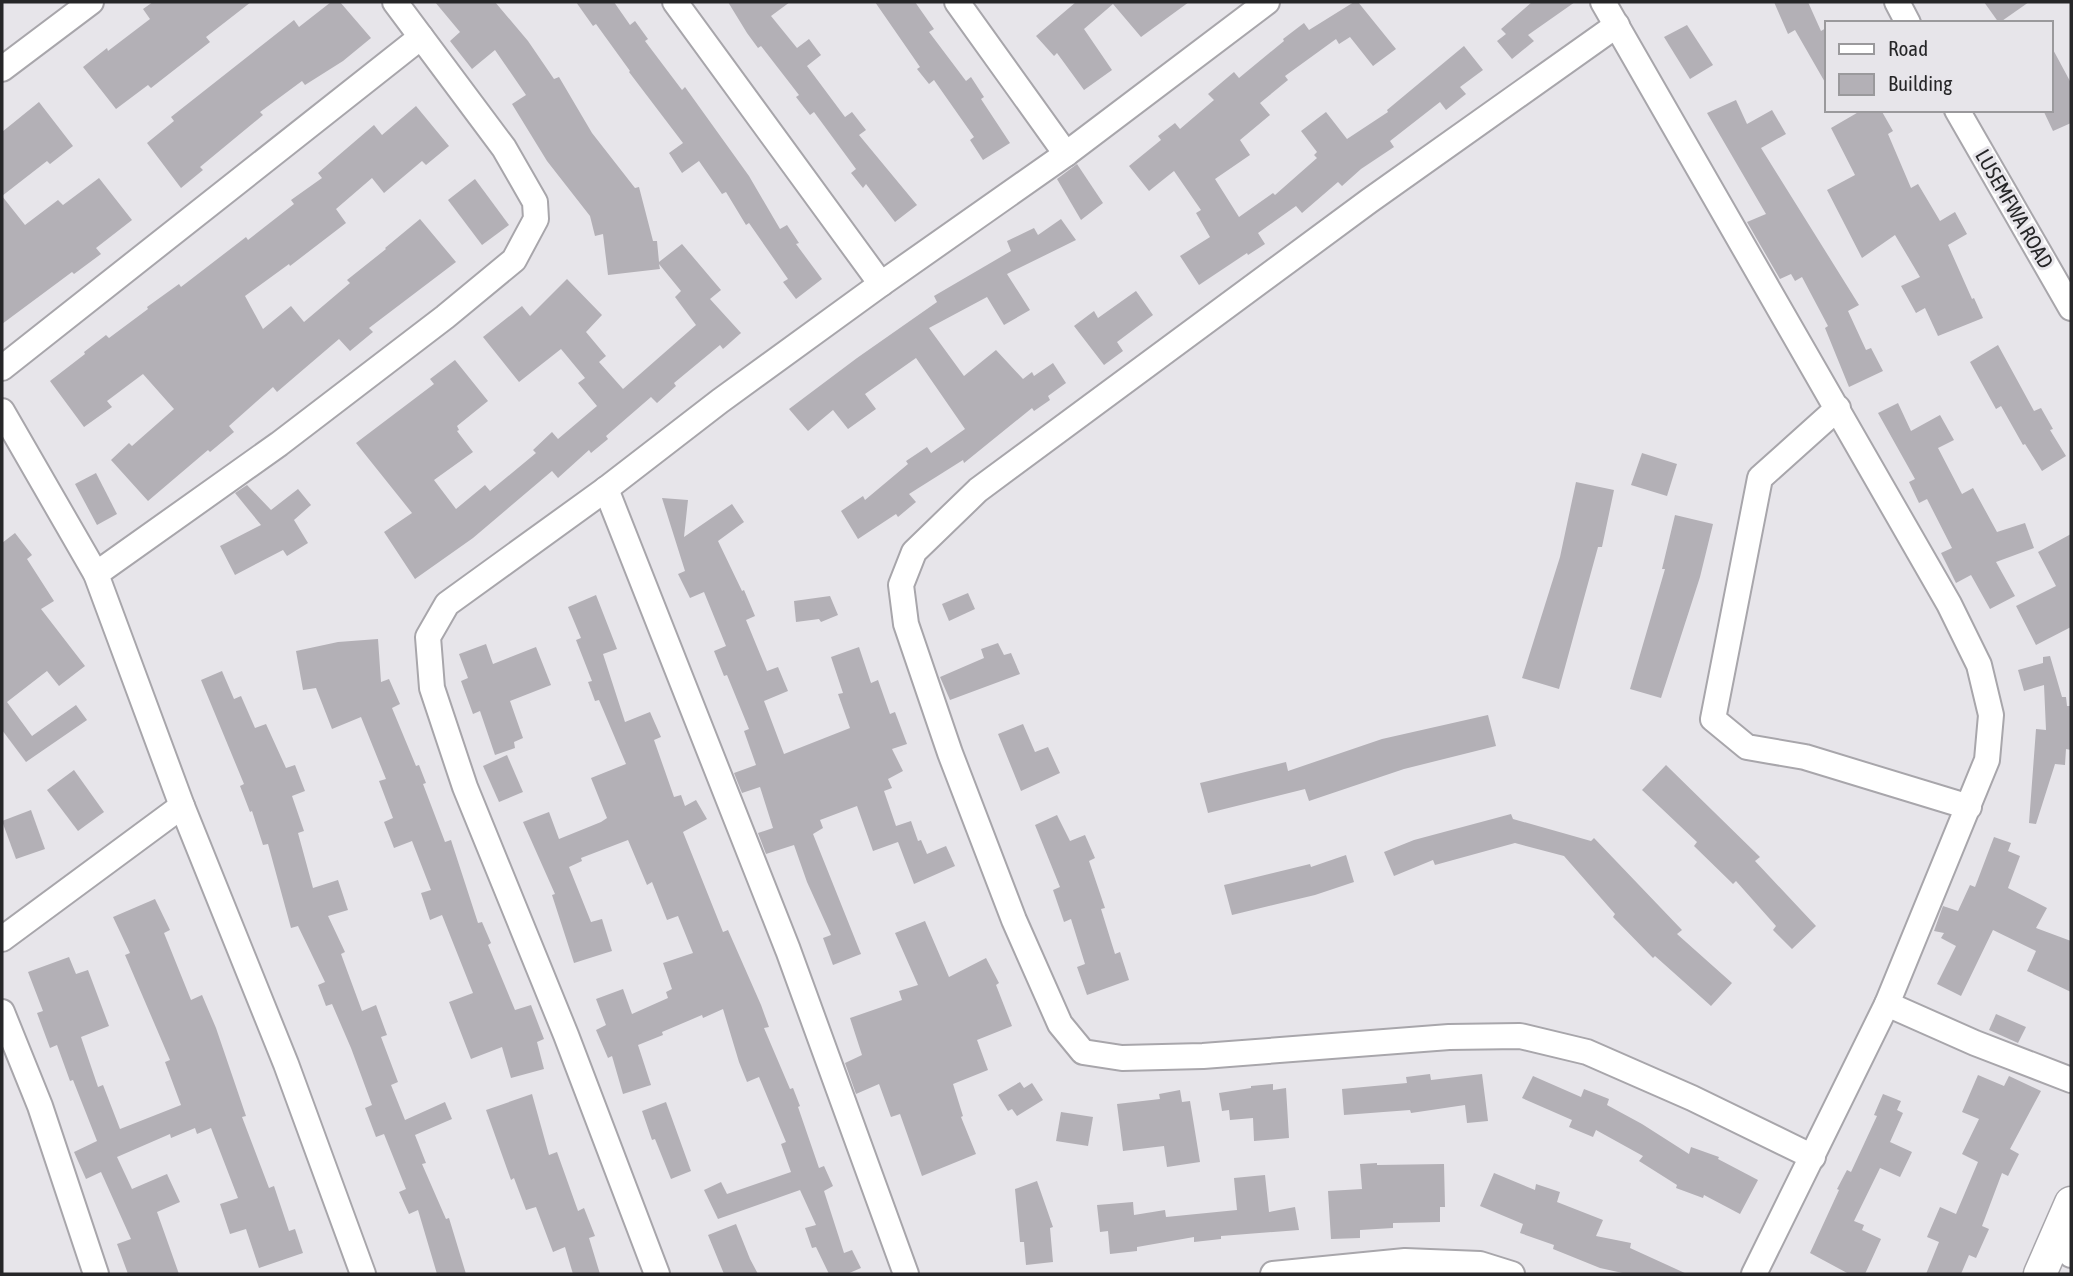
<svg xmlns="http://www.w3.org/2000/svg" width="2073" height="1276" viewBox="0 0 2073 1276" font-family="'Asap Condensed',sans-serif">
<rect width="100%" height="100%" fill="#e7e5ea"/>
<g fill="#b3b0b6">
<path d="M153 2H251L206 37 210 42 151 88 148 85 116 109 83 67 107 48 108 51 150 19 143 9Z"/>
<path d="M331 2H340L371 38 343 61 305 85 302 81 260 112 263 115 200 167 203 170 181 188 147 143 174 121 171 117 294 20 299 27Z"/>
<path d="M435 2H495L528 41 554 79 559 77 592 133 635 188 639 187 653 241H657L659 262 682 244 721 290 710 299 741 333 723 349 720 345 674 383 676 386 657 403 651 397 606 436 608 439 591 453 589 450 558 478 552 471 473 538 415 579 384 532 412 513 356 443 434 384 430 379 455 360 488 401 457 426 459 430 457 431 473 452 434 480 456 509 485 485 490 491 536 453 533 450 552 432 558 439 597 406 578 383 585 378 561 349 519 382 483 337 522 306 530 316 567 279 602 315 586 332 606 356 599 362 623 389 696 325 675 297 681 291 659 264 660 269 608 275 603 234 595 236 590 216 547 161 512 104 526 95 495 50 472 69 450 41 460 32Z"/>
<path d="M576 2H614L630 25 635 21 648 39 645 41 682 90 685 87 749 176 780 229 787 225 799 243 796 244 822 279 796 299 783 282 788 279 749 223 746 225 726 192 722 194 699 161 682 173 669 153 683 143 629 72 630 71 596 24 593 26Z"/>
<path d="M728 2H790L771 16 797 48 809 39 821 55 807 66 845 117 852 112 866 130 859 135 917 205 895 222 866 184 863 188 851 173 856 169 814 112 810 115 796 97 799 95 761 46 758 48 747 33Z"/>
<path d="M875 2H915L934 29 929 32 966 81 971 77 984 97 981 99 1010 143 983 160 970 140 974 137 934 80 929 84 917 69 920 67Z"/>
<path d="M1076 2H1189L1141 37 1113 4 1084 29 1112 70 1084 90 1057 53 1054 56 1036 36Z"/>
<path d="M1354 2H1358L1396 49 1373 66 1350 37 1339 44 1336 39 1285 76 1288 80 1260 103 1270 115 1240 140 1250 155 1215 179 1239 217 1273 193 1275 195 1317 158 1314 155 1317 152 1301 131 1326 112 1347 139 1388 112 1387 110 1464 46 1483 70 1460 87 1466 94 1446 110 1440 102 1390 141 1394 147 1361 169 1342 186 1338 182 1302 213 1296 206 1258 233 1265 244 1248 255 1247 253 1199 285 1180 256 1210 237 1196 213 1201 210 1174 171 1149 191 1129 166 1161 140 1158 136 1175 123 1180 129 1214 100 1208 94 1234 72 1239 78 1284 41 1283 39 1304 23 1309 30Z"/>
<path d="M1532 2H1575L1528 35 1534 41 1512 59 1497 41 1506 34 1501 29Z"/>
<path d="M1774 2H1808L1821 31 1826 28V84L1795 30 1788 34Z"/>
<path d="M1984 2H2029L1999 23Z"/>
<path d="M1687 25 1713 65 1690 79 1664 37Z"/>
<path d="M2050 44 2071 83V123L2053 131 2044 112 2050 110Z"/>
<path d="M1736 100 1747 124 1772 110 1786 134 1761 148 1859 305 1848 311 1866 350 1871 348 1883 371 1849 387 1825 328 1828 326 1802 277 1795 281 1791 274 1780 279 1747 222 1766 214 1707 113Z"/>
<path d="M39 102 73 146 50 164 47 161 2 196 25 225 58 200 63 205 99 178 132 220 96 248 101 254 74 274 72 272 2 324V132Z"/>
<path d="M416 106 449 146 426 165 422 161 384 193 372 178 336 209 346 223 290 266 289 264 245 296 263 329 291 306 304 322 350 283 347 280 386 249 385 248 420 219 456 262 369 328 373 332 350 351 339 339 277 392 273 387 229 426 234 432 210 452 208 450 148 501 111 460 129 443 132 446 174 409 143 374 107 401 112 407 84 427 50 381 85 354 84 352 106 335 109 338 148 309 147 307 179 284 181 287 246 237 248 240 294 204 291 200 322 178 318 173 374 125 382 135Z"/>
<path d="M1862 110H1881L1893 131 1888 134 1911 188 1918 184 1940 221 1955 212 1967 234 1948 245 1972 299 1974 298 1983 318 1938 336 1925 308 1916 313 1901 286 1920 277 1895 235 1862 258 1827 190 1855 175 1831 128Z"/>
<path d="M1077 164 1103 203 1081 220 1057 179Z"/>
<path d="M475 179 509 225 482 245 448 200Z"/>
<path d="M1061 219 1076 240 1007 274 1030 310 1004 325 987 297 929 328 964 376 996 350 1023 379 1032 372 1034 376 1053 363 1066 383 1048 396 1050 400 1034 411 1032 408 964 463 963 460 909 494 916 502 898 517 896 514 858 539 841 511 863 496 865 500 908 464 906 461 927 447 931 453 965 429 916 358 865 394 876 409 848 429 833 410 808 431 789 409 857 358 937 302 934 296 1011 251 1007 241 1034 228 1038 235Z"/>
<path d="M1136 291 1153 315 1117 342 1123 351 1104 365 1074 326 1094 311 1098 318Z"/>
<path d="M1998 345 2034 411 2041 408 2053 429 2050 430 2066 456 2042 471 2025 444 2023 445 2001 406 1996 409 1970 362Z"/>
<path d="M1898 403 1911 431 1940 415 1954 440 1938 448 1962 494 1973 488 1997 532 2025 523 2034 548 1996 562 2015 596 1990 609 1971 575 1956 583 1941 553 1952 548 1927 499 1919 503 1909 482 1915 479 1878 413Z"/>
<path d="M1642 453 1677 464 1667 496 1631 485Z"/>
<path d="M96 473 117 514 97 525 75 484Z"/>
<path d="M1576 482 1614 490 1602 547H1598L1559 689 1522 678 1560 557Z"/>
<path d="M247 485 271 510 298 489 311 505 294 520 308 543 287 556 283 550 235 575 220 546 261 525 235 493Z"/>
<path d="M662 498 688 500 684 537 732 504 744 522 718 541 742 591 744 590 755 616 746 620 767 671 778 667 788 691 764 701 784 754 850 728 838 694 843 693 831 657 859 647 871 683 878 680 890 714 895 712 907 744 892 749 903 771 888 779 892 788 884 791 896 826 911 821 918 841 921 840 927 854 946 846 955 866 914 884 898 842 873 851 857 806 820 820 823 828 813 834 861 954 833 965 823 938 831 935 807 882 794 845 766 854 758 833 773 828 760 787 742 793 734 773 756 765 744 731 749 729 727 675 724 676 714 651 726 646 704 592 690 598 678 574 685 571Z"/>
<path d="M1675 515 1713 524 1700 577 1661 698 1630 689 1665 569H1662Z"/>
<path d="M15 533 32 555 27 559 54 601 41 609 85 666 59 686 47 671 7 702 32 736 76 705 87 720 26 762 2 730V543Z"/>
<path d="M2071 534V627L2036 645 2016 606 2056 586 2038 552Z"/>
<path d="M968 593 975 609 949 621 942 604Z"/>
<path d="M596 595 617 649 603 654 625 722 650 712 661 737 654 740 674 797 681 795 685 806 696 800 707 819 683 832 723 932 728 930 761 1005 769 1027 764 1028 790 1089 793 1088 800 1106 798 1107 819 1168 824 1166 833 1186 824 1191 844 1253 852 1250 861 1268 847 1274H829L816 1247 812 1248 805 1228 816 1225 800 1190 718 1219 704 1190 721 1182 727 1194 791 1172 781 1144 786 1142 759 1077 747 1082 739 1062 723 1009 703 1018 702 1015 662 1032 663 1035 638 1045 651 1085 623 1094 612 1056 608 1058 596 1030 606 1025 596 999 623 989 632 1014 668 998 666 992 672 989 663 963 693 953 678 916 667 920 652 882 647 885 628 840 581 858 582 861 569 867 591 922 602 919 612 951 574 963 552 895 555 894 523 822 549 812 559 839 601 822 607 818 591 778 626 764 599 700 595 701 588 682 592 681 576 640 581 638 568 607Z"/>
<path d="M830 596 838 615 821 622 819 619 796 622 794 601Z"/>
<path d="M378 639 381 682 389 679 400 704 392 708 416 766 419 765 426 783 423 784 445 842 451 840 478 923 482 922 491 943 488 945 515 1010 531 1005 544 1039 537 1042 544 1069 511 1078 502 1047 471 1059 449 1002 473 993 442 915 430 920 421 893 431 890 412 841 394 848 384 822 393 818 379 781 386 779 361 717 332 729 316 688 303 690 296 651 338 642Z"/>
<path d="M998 643 1004 655 1011 653 1020 674 950 700 940 677 984 658 981 649Z"/>
<path d="M486 644 493 664 536 647 551 685 510 701 523 738 514 742 515 748 495 755 480 711 473 714 461 681 468 678 459 654Z"/>
<path d="M2050 656 2062 697H2066L2067 706H2071V750L2066 749 2065 765 2055 764 2036 824 2029 823 2036 729 2046 730 2044 685 2024 691 2018 670 2043 663V657Z"/>
<path d="M222 671 234 699 241 696 255 728 266 724 286 768 295 765 305 791 292 796 304 831 298 833 313 888 338 880 348 910 328 916 345 952 341 954 362 1011 376 1005 387 1035 381 1037 398 1082 391 1085 405 1120 445 1102 452 1119 415 1135 426 1163 422 1164 446 1219 449 1218 466 1274H437L418 1210 409 1214 399 1192 406 1189 384 1134 376 1137 365 1108 372 1105 351 1048 332 1004 326 1006 318 985 325 982 298 926 291 928 268 844 263 845 252 811 250 812 240 786 244 784 201 680Z"/>
<path d="M1488 715 1496 746 1404 769 1309 801 1305 789 1208 813 1200 783 1286 762 1288 771 1382 739Z"/>
<path d="M1023 724 1035 752 1048 747 1060 773 1021 791 998 734Z"/>
<path d="M507 755 523 792 499 802 483 766Z"/>
<path d="M1666 765 1760 857 1755 861 1816 926 1792 949 1773 930 1776 926 1736 881 1733 884 1694 846 1697 842 1642 790Z"/>
<path d="M74 770 104 812 78 831 47 790Z"/>
<path d="M31 810 45 849 16 859 2 821Z"/>
<path d="M1511 814 1513 819 1591 841 1594 838 1682 930 1677 934 1732 983 1711 1006 1655 956 1653 958 1613 917 1615 914 1564 856 1515 843 1435 865 1433 860 1394 876 1384 852 1414 840Z"/>
<path d="M1057 815 1070 841 1085 835 1095 858 1089 861 1105 908 1101 909 1115 954 1120 952 1129 980 1087 995 1077 967 1085 964 1071 919 1064 922 1053 890 1060 887 1035 825Z"/>
<path d="M1994 837 2011 843 2008 851 2020 856 2008 888 2047 908 2036 928 2071 941V992L2027 971 2036 951 1993 930 1961 996 1937 984 1956 946 1941 938 1944 933 1934 931 1939 917 1943 906 1958 911 1970 885 1975 887Z"/>
<path d="M1346 855 1354 882 1315 895 1232 915 1224 885 1310 864 1311 867Z"/>
<path d="M155 899 170 930 164 933 191 1000 202 995 216 1028 246 1116 242 1117 269 1188 274 1186 289 1231 295 1229 303 1253 259 1268 246 1229 230 1234 220 1204 238 1198 211 1128 197 1134 195 1128 171 1138 170 1134 117 1157 132 1189 167 1174 180 1202 157 1212 179 1274H128L117 1244 131 1239 101 1172 86 1179 74 1152 97 1141 73 1080 70 1081 57 1045 50 1048 37 1013 43 1011 28 972 69 957 76 974 88 970 109 1026 81 1037 98 1087 103 1085 120 1129 181 1105 165 1062 170 1060 125 955 130 953 113 917Z"/>
<path d="M925 921 949 977 986 958 999 983 996 985 1012 1026 977 1040 988 1070 953 1084 963 1116 961 1117 976 1154 922 1176 900 1114 891 1117 879 1084 856 1094 845 1063 862 1055 850 1018 902 1000 899 991 918 985 895 933Z"/>
<path d="M1996 1014 2026 1027 2018 1043 1989 1030Z"/>
<path d="M1430 1074 1431 1080 1482 1074 1488 1121 1467 1123 1465 1105 1411 1113 1410 1110 1344 1115 1342 1089 1407 1083 1406 1077Z"/>
<path d="M1978 1075 2004 1086 2009 1076 2041 1091 2010 1149 2019 1154 2008 1176 2002 1173 1982 1226 1989 1229 1976 1258 1969 1255 1961 1274H1926L1939 1242 1927 1237 1940 1207 1956 1214 1978 1162 1962 1154 1979 1119 1962 1112Z"/>
<path d="M1533 1076 1581 1097 1584 1089 1609 1099 1607 1105 1642 1124 1689 1154 1691 1147 1719 1157 1718 1159 1758 1180 1740 1214 1704 1195 1703 1198 1676 1188 1677 1185 1639 1161 1643 1156 1596 1130 1593 1137 1569 1127 1572 1120 1522 1098Z"/>
<path d="M1020 1082 1024 1088 1032 1083 1043 1100 1017 1116 1012 1109 1008 1111 998 1095Z"/>
<path d="M1273 1084V1090L1286 1088 1289 1138 1254 1141 1253 1118 1230 1120 1229 1110 1222 1111 1219 1093 1251 1088V1086Z"/>
<path d="M1180 1090 1182 1102 1190 1101 1200 1162 1167 1167 1164 1146 1123 1151 1117 1104 1160 1099 1159 1094Z"/>
<path d="M532 1094 549 1155 557 1152 578 1211 584 1208 595 1236 589 1238 600 1274H573L565 1247 553 1252 536 1207 526 1210 514 1178 511 1180 486 1110Z"/>
<path d="M1883 1094 1901 1101 1897 1110 1903 1113 1890 1142 1912 1152 1900 1177 1880 1168 1854 1221 1864 1225 1862 1230 1881 1239 1865 1274H1849L1810 1253 1839 1190 1837 1189 1847 1170 1851 1172 1877 1116 1874 1115Z"/>
<path d="M666 1102 691 1171 671 1179 655 1139 652 1140 642 1111Z"/>
<path d="M1061 1112 1093 1117 1088 1146 1056 1141Z"/>
<path d="M1377 1163V1165L1444 1164 1445 1207H1440V1222L1393 1223V1228L1360 1230V1238L1331 1239 1328 1191 1362 1189 1360 1164Z"/>
<path d="M1494 1173 1535 1190 1536 1184 1560 1192 1557 1202 1603 1220 1596 1236 1631 1243 1630 1248 1687 1274H1627L1600 1268 1553 1249 1554 1245 1520 1233 1523 1224 1480 1206Z"/>
<path d="M1265 1175 1269 1212 1295 1207 1299 1230 1221 1236V1239L1194 1242V1237L1137 1247V1251L1110 1254 1108 1231 1100 1232 1097 1205 1133 1202 1134 1215 1165 1210 1166 1217 1237 1210 1234 1178Z"/>
<path d="M1037 1181 1053 1227 1050 1228 1053 1262 1026 1265 1024 1242H1020L1015 1189Z"/>
<path d="M736 1224 750 1259 758 1274H724L708 1235Z"/>
</g>
<g fill="none" stroke-linecap="round" stroke-linejoin="round">
<g stroke="#a8a6ab" stroke-width="28">
<g id="minor">
<path d="M675 2 881 284"/>
<path d="M957 2 1066 154"/>
<path d="M1603 2 1949 604 1979 665 1991 715 1987 760 1887 1004 1754 1274"/>
<path d="M1897 2 1908 23"/>
<path d="M1617 25 1369 201 978 490 914 552 901 585 906 624 950 753 1014 920 1060 1024 1083 1052 1122 1058 1203 1056 1449 1037 1520 1036 1587 1052 1692 1098 1813 1157"/>
<path d="M2 69 91 2"/>
<path d="M1957 110 2071 308"/>
<path d="M2 368 421 37"/>
<path d="M1838 408 1760 478 1713 719 1747 747 1805 757 1969 807"/>
<path d="M2 411 96 574 182 806 286 1064 363 1274"/>
<path d="M606 489 788 950 906 1274"/>
<path d="M96 574 279 444 445 317 514 260 536 219 535 202 504 148 395 2"/>
<path d="M2 939 182 806"/>
<path d="M1887 1004 1975 1043 2071 1080"/>
<path d="M2 1012 40 1106 96 1274"/>
<path d="M2063 1221 2071 1255"/>
<path d="M657 1274 566 1035 465 787 432 688 428 637 447 604 606 489 720 401 881 284 1066 154 1267 2"/>
<path d="M1273 1274 1405 1261 1480 1264 1512 1274"/>
</g>
</g>
<g stroke="#a8a6ab" stroke-width="35">
<path id="major" d="M2040 1274 2071 1203"/>
</g>
<use href="#minor" stroke="#fff" stroke-width="24"/>
<use href="#major" stroke="#fff" stroke-width="32"/>
</g>
<g text-anchor="middle" stroke-width="6" stroke-linejoin="round" paint-order="stroke">
<g font-size="21" fill="#262628" stroke="#e7e5ea">
<text transform="translate(2014 209) rotate(60)" y="7">LUSEMFWA ROAD</text>
</g>
</g>
<rect width="2073" height="1276" fill="none" stroke="#262628" stroke-width="7"/>
<rect x="1825" y="21" width="228" height="91" fill="#e7e5ea" stroke="#9a999c" stroke-width="2"/>
<rect x="1839" y="44" width="35" height="10" fill="#ffffff" stroke="#9a999c" stroke-width="2"/>
<text x="1888" y="56" font-size="21" fill="#262628">Road</text>
<rect x="1839" y="74" width="35" height="21" fill="#b3b0b6" stroke="#9a999c" stroke-width="2"/>
<text x="1888" y="91" font-size="21" fill="#262628">Building</text>
</svg>
